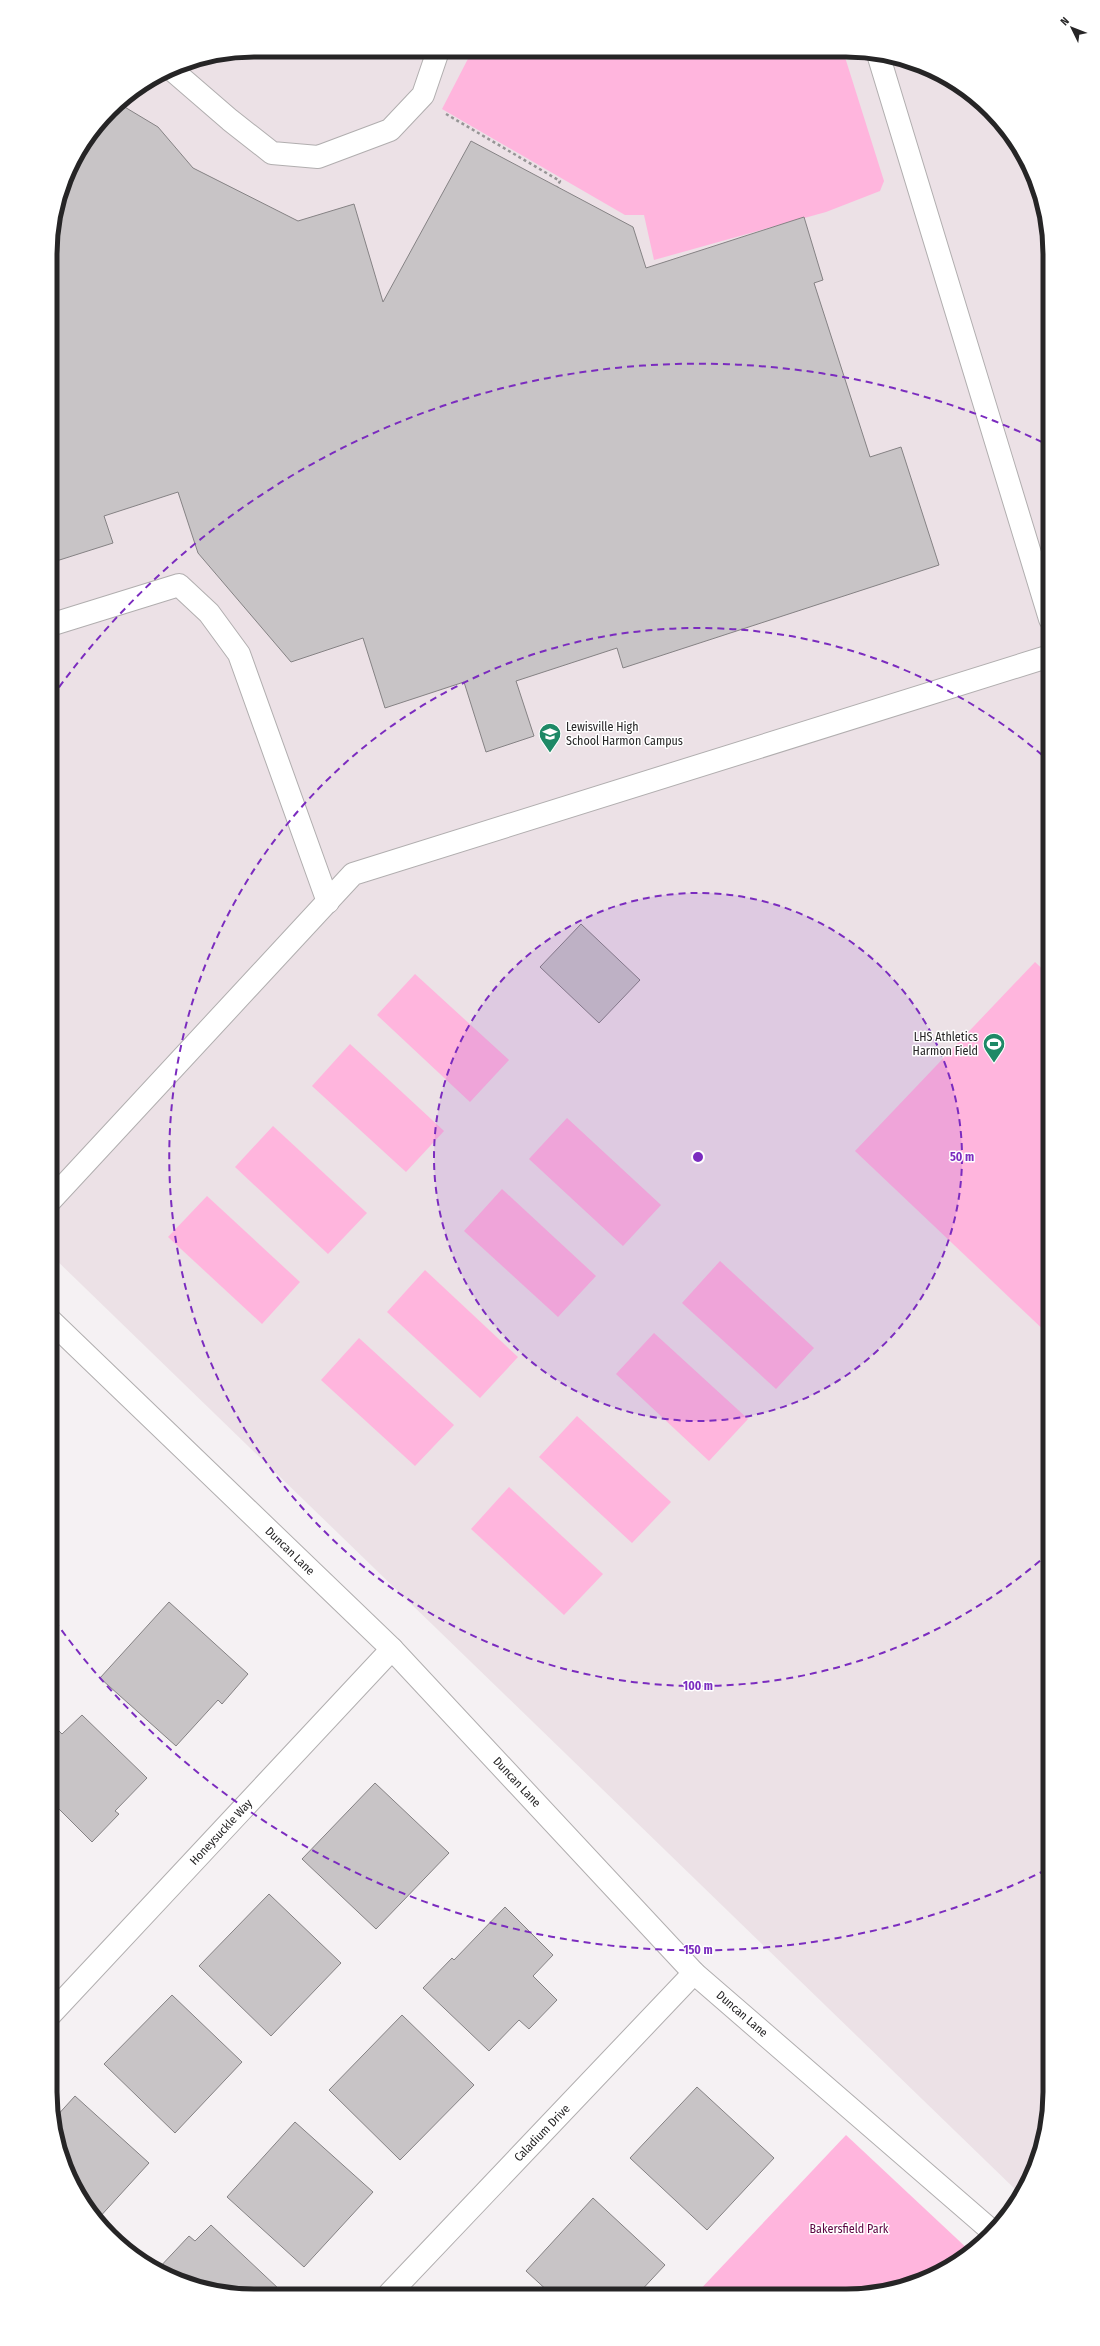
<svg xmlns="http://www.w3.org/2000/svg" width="1100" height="2346" viewBox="0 0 1100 2346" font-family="'Fira Sans Condensed',sans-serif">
<rect width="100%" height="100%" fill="#f5f1f3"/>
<path fill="#ece1e6" d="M254 50 885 54 936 71 981 101 1023 152 1043 201 1050 254V2105L1034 2170 1020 2194 50 1254V241L71 164 119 101 176 65Z"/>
<g fill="#ffb5dd">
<path d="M472 51 844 54 884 181 880 191 826 212 654 260 644 215H625L442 109Z"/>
<path d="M1035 962 1050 976V1336L855 1151Z"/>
<path d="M415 974 509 1060 470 1102 377 1015Z"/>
<path d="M350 1044 444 1131 406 1172 312 1086Z"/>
<path d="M567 1118 661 1205 623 1246 529 1159Z"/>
<path d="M273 1126 367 1213 328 1254 235 1167Z"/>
<path d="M502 1189 596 1276 558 1317 464 1231Z"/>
<path d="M207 1196 300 1282 262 1324 168 1237Z"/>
<path d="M720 1261 814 1348 776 1389 682 1303Z"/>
<path d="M425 1270 518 1357 480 1398 387 1312Z"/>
<path d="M654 1333 748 1419 709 1461 616 1374Z"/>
<path d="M359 1338 454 1425 415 1466 321 1380Z"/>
<path d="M577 1416 671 1502 632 1543 539 1457Z"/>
<path d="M509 1487 603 1574 564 1615 471 1529Z"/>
<path d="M846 2135 971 2252 959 2262 899 2289 846 2296 695 2295Z"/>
</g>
<g fill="#c8c4c6" stroke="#858284">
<path d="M118 103 158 127 193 168 298 221 354 204 383 302 471 141 633 227 646 268 804 217 823 280 814 283 870 457 901 447 939 565 623 668 617 648 516 681 534 736 486 752 464 682 385 708 363 638 291 662 198 553 178 492 104 516 113 543 50 563V241L71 164Z"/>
<path d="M581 924 640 980 599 1023 540 967Z"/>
<path d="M169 1602 248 1674 222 1704 218 1700 176 1746 100 1678Z"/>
<path d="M82 1715 147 1778 115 1811 119 1814 92 1842 50 1800V1728L53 1725 62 1734Z"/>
<path d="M375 1783 449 1853 376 1929 302 1859Z"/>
<path d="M269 1894 341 1963 271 2036 199 1966Z"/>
<path d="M505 1907 553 1955 533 1976 557 2000 529 2029 519 2020 489 2051 423 1988 452 1958 454 1960Z"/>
<path d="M172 1995 242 2062 175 2133 104 2064Z"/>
<path d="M402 2015 474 2085 400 2160 329 2090Z"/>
<path d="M697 2087 774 2158 707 2230 630 2158Z"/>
<path d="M75 2096 149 2163 97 2220 84 2205 57 2145 54 2119Z"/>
<path d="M295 2122 373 2192 304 2267 227 2197Z"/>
<path d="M593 2198 665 2265 637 2295 551 2294 526 2271Z"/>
<path d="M211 2225 280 2290 278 2293 215 2292 164 2275 157 2270 189 2236 195 2241Z"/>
</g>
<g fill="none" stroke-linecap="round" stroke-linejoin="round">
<g stroke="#b1aeaf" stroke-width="24">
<g id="minor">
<path d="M878 54 1050 619"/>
<path d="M171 69 230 120 272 153 318 157 390 130 423 95 438 51"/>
<path d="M50 625 179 585 209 613 239 654 328 902"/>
<path d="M50 1201 353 874 1050 656"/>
<path d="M50 1320 392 1649 694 1973 993 2232"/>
<path d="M50 2015 392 1649"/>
<path d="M390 2293 694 1973"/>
</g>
</g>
<path stroke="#979596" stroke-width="2.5" stroke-dasharray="3 3" stroke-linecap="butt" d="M446 114 560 181 557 187"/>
<use href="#minor" stroke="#fff" stroke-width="22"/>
</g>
<circle cx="698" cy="1157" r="264" fill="#7b2cbf" fill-opacity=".12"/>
<g fill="none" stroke="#7b2cbf" stroke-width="2" stroke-dasharray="7 5">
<circle cx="698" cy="1157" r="264"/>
<path d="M1049 1553A529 529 0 1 1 1049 761"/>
<path d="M1046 1870A793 793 0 0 1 52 1617M52 697A793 793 0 0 1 1046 444"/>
</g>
<defs>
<g id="school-pin" transform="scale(1.15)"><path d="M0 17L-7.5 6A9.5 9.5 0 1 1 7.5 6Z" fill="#1e8966" stroke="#fff"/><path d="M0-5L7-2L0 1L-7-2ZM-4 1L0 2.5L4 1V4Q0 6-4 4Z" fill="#fff"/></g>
<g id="stadium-pin" transform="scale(1.15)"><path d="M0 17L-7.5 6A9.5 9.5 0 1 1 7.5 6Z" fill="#1e8966" stroke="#fff"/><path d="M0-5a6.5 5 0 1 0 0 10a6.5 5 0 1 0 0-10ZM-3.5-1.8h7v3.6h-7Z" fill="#fff"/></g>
</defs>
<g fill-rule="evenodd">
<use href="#school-pin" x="550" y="734"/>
<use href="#stadium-pin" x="994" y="1044"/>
</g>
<g text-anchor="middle" stroke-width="3" stroke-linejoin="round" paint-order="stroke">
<g font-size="12" fill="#262526" stroke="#fff" text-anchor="start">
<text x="566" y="731">Lewisville High<tspan x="566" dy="14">School Harmon Campus</tspan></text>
<text x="978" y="1041" text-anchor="end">LHS Athletics<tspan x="978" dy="14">Harmon Field</tspan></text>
</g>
<g font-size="12" fill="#262526" stroke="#fff">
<text transform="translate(290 1551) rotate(44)" y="4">Duncan Lane</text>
<text transform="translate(517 1782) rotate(47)" y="4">Duncan Lane</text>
<text transform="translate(221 1832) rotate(-47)" y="4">Honeysuckle Way</text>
<text transform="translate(742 2014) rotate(41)" y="4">Duncan Lane</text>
<text transform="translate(542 2133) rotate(-46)" y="4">Caladium Drive</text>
</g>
<g font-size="12" fill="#5c0441" stroke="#fff">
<text x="849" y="2233">Bakersfield Park</text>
</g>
</g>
<path d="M0 0H1100V2346H0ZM254 57H846A197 197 0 0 1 1043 254V2092A197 197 0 0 1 846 2289H254A197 197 0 0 1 57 2092V254A197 197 0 0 1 254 57Z" fill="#fff" fill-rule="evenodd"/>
<path fill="none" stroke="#262526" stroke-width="5" d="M254 57H846A197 197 0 0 1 1043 254V2092A197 197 0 0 1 846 2289H254A197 197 0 0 1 57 2092V254A197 197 0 0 1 254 57Z"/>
<circle cx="698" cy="1157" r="6" fill="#7b2cbf" stroke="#fff" stroke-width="2"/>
<g font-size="12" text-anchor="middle" font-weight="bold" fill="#7b2cbf" stroke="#fff" stroke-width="3" stroke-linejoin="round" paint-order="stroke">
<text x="962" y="1161">50 m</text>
<text x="698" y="1690">100 m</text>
<text x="698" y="1954">150 m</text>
</g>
<g transform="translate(1072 28) rotate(313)" stroke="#ffffff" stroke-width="3" paint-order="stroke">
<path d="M0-3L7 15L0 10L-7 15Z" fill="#262526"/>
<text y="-6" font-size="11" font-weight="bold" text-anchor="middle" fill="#262526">N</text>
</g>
</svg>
